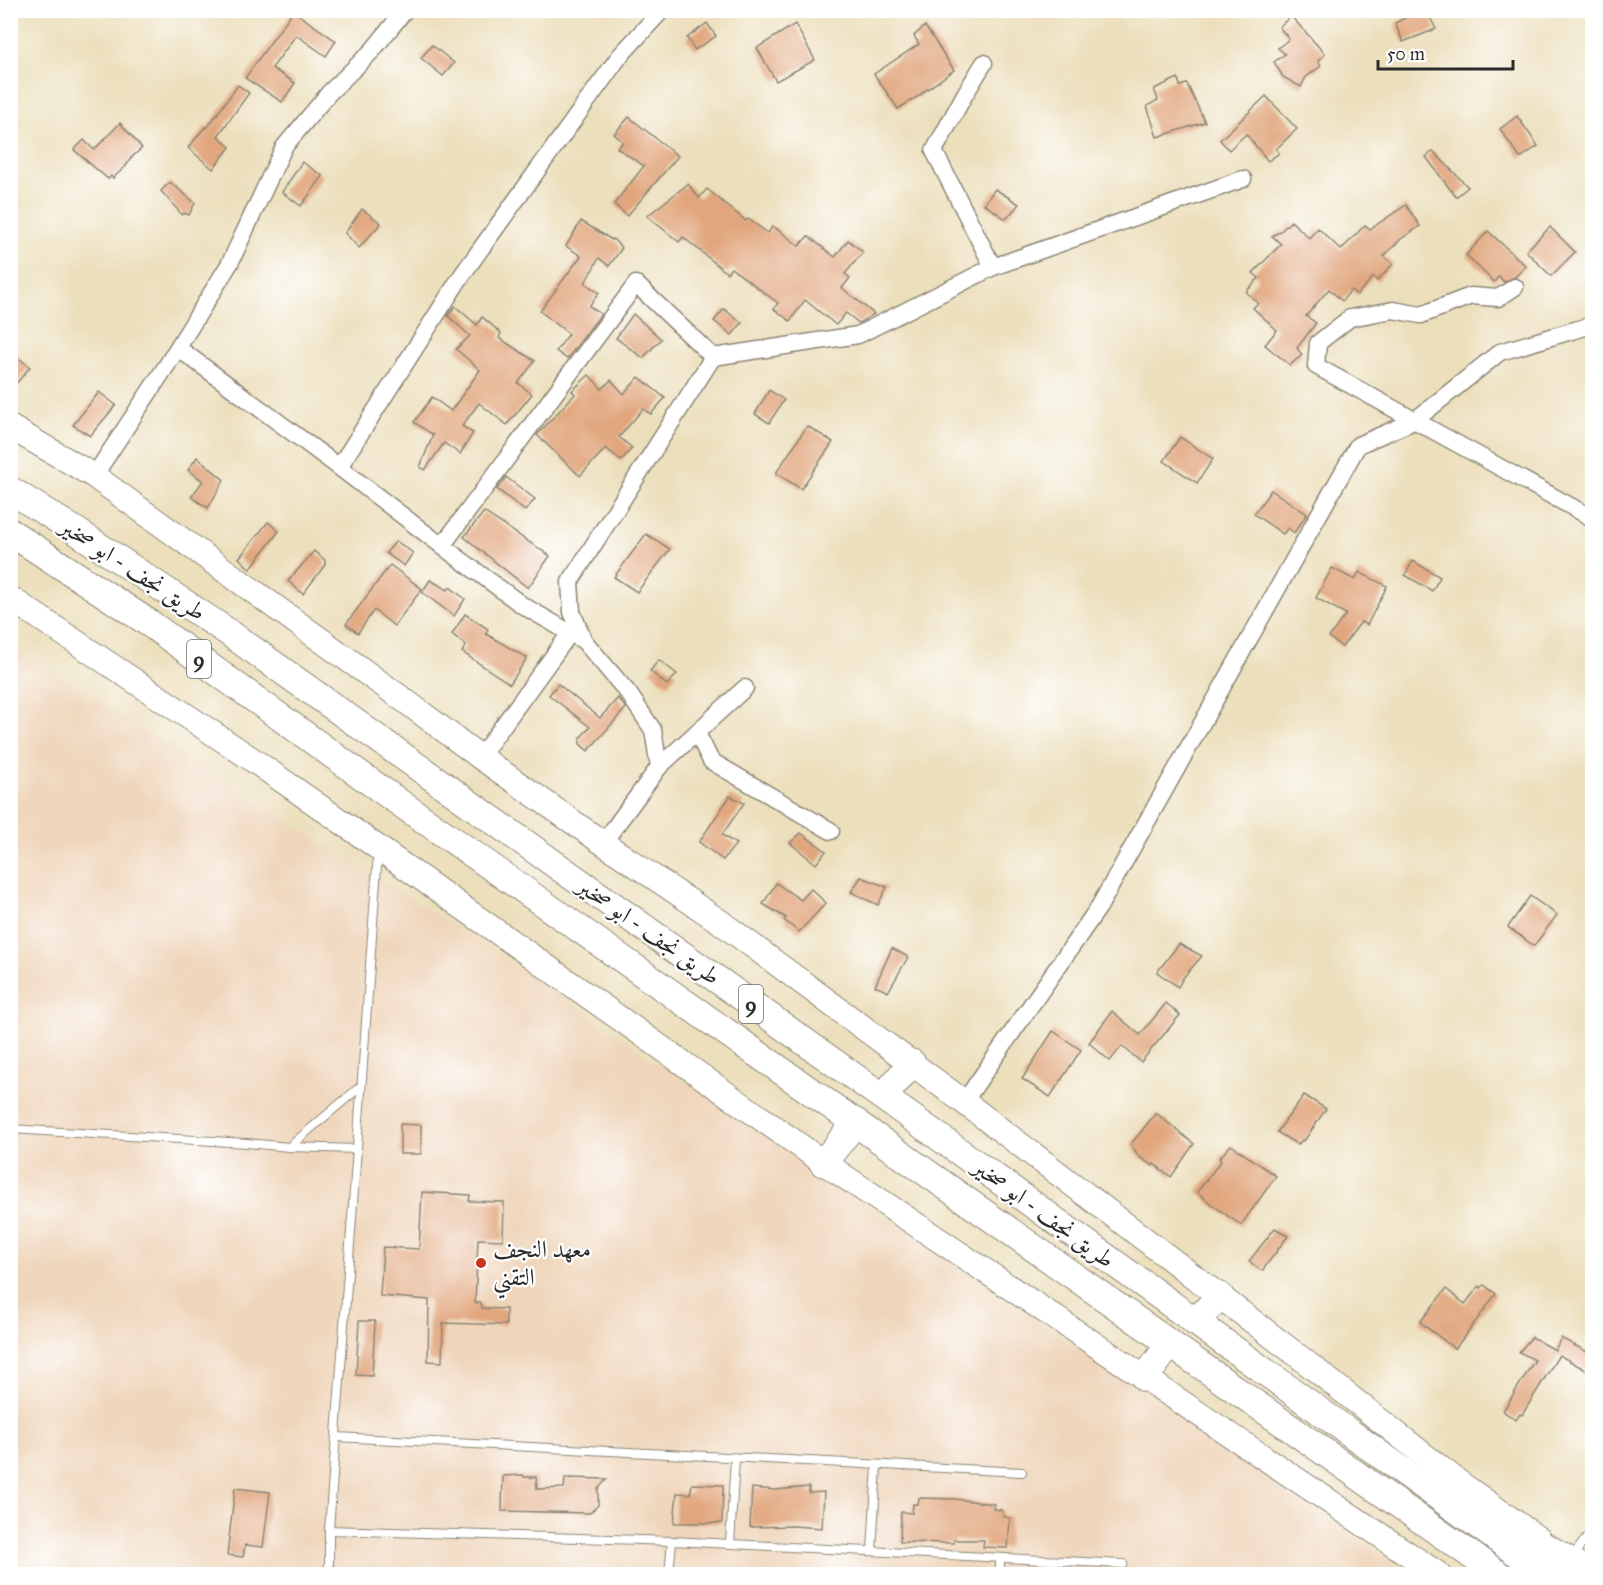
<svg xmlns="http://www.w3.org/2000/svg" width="1603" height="1585" viewBox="0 0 1603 1585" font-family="'IM FELL Great Primer',Amiri,serif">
<rect width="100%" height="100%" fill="#fff"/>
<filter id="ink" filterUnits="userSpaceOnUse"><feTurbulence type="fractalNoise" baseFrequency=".0167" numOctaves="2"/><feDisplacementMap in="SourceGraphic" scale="12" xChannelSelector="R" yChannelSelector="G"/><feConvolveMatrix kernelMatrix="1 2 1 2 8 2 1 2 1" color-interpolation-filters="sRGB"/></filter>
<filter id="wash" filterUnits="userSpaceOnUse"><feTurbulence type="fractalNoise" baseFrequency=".008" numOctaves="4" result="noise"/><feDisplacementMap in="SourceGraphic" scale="24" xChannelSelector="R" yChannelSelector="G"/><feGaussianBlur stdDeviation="1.35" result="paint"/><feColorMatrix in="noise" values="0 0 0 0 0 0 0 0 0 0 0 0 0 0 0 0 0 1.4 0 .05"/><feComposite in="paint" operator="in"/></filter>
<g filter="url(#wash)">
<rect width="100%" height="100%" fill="#ecdfbc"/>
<path fill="#efd6bb" d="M10 646 495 952 1410 1574H11Z"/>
<g id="blocks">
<g fill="#e1a67d">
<path d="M1420 10H1426L1436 29 1403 42 1395 23Z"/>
<path d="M293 11 336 41 326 56 296 35 272 68 295 83 282 102 245 78Z"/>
<path d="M1291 16 1325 54 1318 61 1321 66 1306 77 1301 87 1283 77 1274 62 1285 54 1278 48 1289 39 1279 27Z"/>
<path d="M707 23 716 36 695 50 687 38Z"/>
<path d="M795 24 815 60 776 81 757 48Z"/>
<path d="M925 26 954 70 922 93V94L898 109 874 74 919 44 914 36Z"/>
<path d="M432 45 454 63 443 76 421 58Z"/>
<path d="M1178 78 1180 86 1187 84 1205 122 1157 137 1147 106 1158 100 1154 89Z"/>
<path d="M238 85 249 93 218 136 230 147 213 169 188 148 205 127 207 128Z"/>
<path d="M1266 96 1297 129 1276 149 1279 153 1268 161 1246 134 1229 150 1220 140Z"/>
<path d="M1517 116 1538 146 1520 158 1500 129Z"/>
<path d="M629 117 678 156 627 216 614 204 644 166 617 148 623 142 614 134Z"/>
<path d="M120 123 142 148 131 158 126 166 113 178 111 176 108 179 74 150 84 140 94 150Z"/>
<path d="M1433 151 1468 187 1456 197 1426 157Z"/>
<path d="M302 162 323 176 301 206 282 192Z"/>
<path d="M170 182 195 203 189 215 184 213 182 215 161 191Z"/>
<path d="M688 184 699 198 707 189 746 221 748 219 768 233 773 226 799 246 808 236 835 257 848 240 863 252 845 274 850 278 842 288 874 314 859 323 846 313 836 325 805 300 790 321 774 309 778 303 731 268 727 273 683 237 679 242 647 216Z"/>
<path d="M995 189 1019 204 1006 219 984 204Z"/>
<path d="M1406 205 1420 226 1401 239 1384 256 1393 264 1377 281 1373 277 1357 295 1351 290 1342 301 1329 289 1306 316 1316 323 1297 348 1302 355 1290 365 1265 345 1277 330 1253 308 1258 303 1246 292 1259 278 1253 273 1281 244 1272 236 1281 231 1291 221 1309 238 1318 228 1341 250 1365 225 1370 229Z"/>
<path d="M362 209 381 223 359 248 345 233Z"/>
<path d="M581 221 612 240 613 239 622 248 609 266 599 258 585 283 599 293 589 306 601 314 567 359 556 351 569 334 540 311 581 256 566 246Z"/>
<path d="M1550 227 1575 252 1551 276 1526 251Z"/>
<path d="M1488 231 1526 266 1515 277 1504 282 1499 276 1494 282 1466 255Z"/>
<path d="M455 306 477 325 482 317 501 333 499 338 535 361 518 383 532 394 507 425 479 403 462 426 473 433 460 454 444 443 425 470 420 467 433 435 414 422 432 397 451 411 480 370 456 349 470 336 448 316Z"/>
<path d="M724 309 742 323 732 335 714 321Z"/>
<path d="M633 314 661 339 643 358 616 338Z"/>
<path d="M10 351 30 367 10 391Z"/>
<path d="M589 375 602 389 611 380 624 394 639 377 665 398 651 414 643 409 619 437 632 448 621 461 606 448 580 476 537 435 575 394 572 391Z"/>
<path d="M769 390 784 400 769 423 755 414Z"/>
<path d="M99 392 116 405 90 436 73 425Z"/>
<path d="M807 426 833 442 801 489 776 473Z"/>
<path d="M1180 437 1213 459 1197 483 1164 461Z"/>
<path d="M197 457 224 480 208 508 191 497 203 481 188 470Z"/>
<path d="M506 477 535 499 525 511 497 489Z"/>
<path d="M1271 490 1307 514 1294 533 1288 528 1283 534 1254 514Z"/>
<path d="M484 512 550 556 528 588 464 537Z"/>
<path d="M268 522 279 531 250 569 239 558Z"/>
<path d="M646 534 670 549 637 592 614 577Z"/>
<path d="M396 541 413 553 404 566 386 553Z"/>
<path d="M314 551 325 560V565L303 594 288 581Z"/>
<path d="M1413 561 1440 577 1432 591 1405 575Z"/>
<path d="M390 565 422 589 394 626 374 610 358 633 346 624Z"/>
<path d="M1332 568 1355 580 1359 572 1387 586 1367 625 1361 622 1342 647 1329 637 1346 614 1316 598Z"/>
<path d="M430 580 448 590 450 587 465 599 454 616 422 592Z"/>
<path d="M465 614 488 629 486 634 527 658 510 684 462 652 466 646 452 634Z"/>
<path d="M659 660 677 674 667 685 650 671Z"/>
<path d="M558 684 600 718 618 698 626 708 588 751 580 744V738L590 727 549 695Z"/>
<path d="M730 796 744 803 722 835 736 844 723 860 699 842Z"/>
<path d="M801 833 826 851 816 864 790 843Z"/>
<path d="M861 877 887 887 878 905 851 892Z"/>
<path d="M776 883 801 900 811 889 826 903 799 932 784 920 786 918 763 904Z"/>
<path d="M1530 896 1557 915 1534 946 1508 927Z"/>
<path d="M1179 944 1202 956 1183 978 1178 987 1157 972Z"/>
<path d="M892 948 908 957 888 992 875 986Z"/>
<path d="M1166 1003 1180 1015 1141 1062 1122 1046 1110 1061 1089 1043 1112 1011 1140 1035Z"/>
<path d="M1053 1031 1081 1050 1050 1097 1022 1079Z"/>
<path d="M1304 1095 1326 1109 1304 1141 1302 1140 1298 1145 1277 1132Z"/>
<path d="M1156 1113 1194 1144 1171 1177 1154 1164 1153 1166 1139 1157 1131 1144Z"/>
<path d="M400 1124 421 1125V1154H400Z"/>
<path d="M1231 1145 1276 1176 1241 1225 1211 1204 1197 1192 1221 1161 1219 1158Z"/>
<path d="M422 1192 470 1195 469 1201 504 1202 503 1240 478 1239 475 1303H481L482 1308 506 1309V1325L443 1323 442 1362 428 1361 429 1300 380 1296 383 1247 419 1249Z"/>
<path d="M1275 1228 1288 1236 1262 1271 1249 1261Z"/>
<path d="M1484 1285 1496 1294 1455 1349 1420 1322 1446 1289 1465 1304 1479 1286 1481 1288Z"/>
<path d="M359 1321H375L372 1376 356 1375Z"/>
<path d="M1532 1337 1555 1350 1561 1338 1593 1355V1374L1559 1355 1522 1415 1520 1414 1516 1420 1503 1411 1535 1360 1519 1352Z"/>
<path d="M523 1475 524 1477H536L537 1489 564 1488 565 1478 607 1479 598 1489V1505L590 1513 502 1511 503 1476Z"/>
<path d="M692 1484 723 1485 722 1523H674L677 1493 690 1494Z"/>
<path d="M809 1487V1493L824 1492 822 1528 793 1526 750 1527 752 1488 775 1490Z"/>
<path d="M235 1488 270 1492 263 1547 245 1545 243 1557 227 1555Z"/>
<path d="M919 1498 955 1499 994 1504 993 1509 1002 1510 1003 1516 1010 1518 1008 1548 983 1547 984 1540H954V1543L900 1542 901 1512 912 1513 913 1504H918Z"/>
</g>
</g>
</g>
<g filter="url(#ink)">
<use href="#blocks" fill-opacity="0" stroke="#8c8574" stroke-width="1.5"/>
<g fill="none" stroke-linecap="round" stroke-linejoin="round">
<g stroke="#8c8574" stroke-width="10">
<g id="service">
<path d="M10 1129 247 1143 289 1147 357 1149 378 852"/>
<path d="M289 1147 361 1086"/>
<path d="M336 1437 1022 1472"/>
<path d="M329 1530 672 1541 1123 1564"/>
<path d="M730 1544 735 1458"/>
<path d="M872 1551 877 1465"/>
<path d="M1571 1558 1592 1531"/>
<path d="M329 1574V1530L357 1149"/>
<path d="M669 1574 672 1541"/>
<path d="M1000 1574V1558"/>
</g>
</g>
<g stroke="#8c8574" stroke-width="19">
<g id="minor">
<path d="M984 63 965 94 934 151 993 267"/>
<path d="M1515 287 1498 298 1471 296 1421 315 1393 310 1350 318 1318 343 1316 366 1592 518"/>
<path d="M178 348 339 467 442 546 636 284 713 357"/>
<path d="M339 467 462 275 619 57 662 10"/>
<path d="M94 476 167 365 230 263 284 147 329 93 372 51 405 10"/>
<path d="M442 546 522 605 584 641"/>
<path d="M697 733 711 761 831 831"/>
<path d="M480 757 570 633"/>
<path d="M659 767 745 688"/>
<path d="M603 843 659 767 653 730 629 694 584 641 572 612 570 582 713 357 858 335 993 267 1243 179"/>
<path d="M964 1102 1099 907 1358 445 1414 421 1500 352 1592 325"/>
</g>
</g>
<g stroke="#8c8574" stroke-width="26">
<g id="secondary">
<path d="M10 427 94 476 408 703 480 757 603 843 719 921 964 1102 1293 1352 1457 1481 1539 1539"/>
<path d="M10 598 250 758 346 825 830 1167 1438 1574"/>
</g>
</g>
<g stroke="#8c8574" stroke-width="29">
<g id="trunk">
<path d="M10 490 76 531 225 630 939 1137 1546 1574"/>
<path d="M10 532 149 623 383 791 1498 1574"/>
<path d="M883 1097 912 1063"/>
<path d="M823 1163 856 1122"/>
<path d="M1195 1322 1220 1296"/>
<path d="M1145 1378 1170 1344"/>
<path d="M1497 1531C1532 1534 1563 1558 1592 1574"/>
</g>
</g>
<use href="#service" stroke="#fff" stroke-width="8"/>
<use href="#minor" stroke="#fff" stroke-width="16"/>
<use href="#secondary" stroke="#fff" stroke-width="24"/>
<use href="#trunk" stroke="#fff" stroke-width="27"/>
</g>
</g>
<circle fill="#c8321e" stroke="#fff" stroke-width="2" cx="481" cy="1263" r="6"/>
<g text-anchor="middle" stroke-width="4.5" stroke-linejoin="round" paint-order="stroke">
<g fill="#fff" stroke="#6b6b6b" stroke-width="1.5">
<rect x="187" y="640" width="24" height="38" rx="4.5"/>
<rect x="739" y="985" width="24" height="38" rx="4.5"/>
</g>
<g font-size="22" font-weight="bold" fill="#2b2b2b">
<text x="199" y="667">9</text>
<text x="751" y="1012">9</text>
</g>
<g font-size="24" fill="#2b2b2b" stroke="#fff">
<text transform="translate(133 569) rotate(33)" y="8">طريق نجف - ابو صخير</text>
<text transform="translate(649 931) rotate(35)" y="8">طريق نجف - ابو صخير</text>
<text transform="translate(1044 1213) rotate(36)" y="8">طريق نجف - ابو صخير</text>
</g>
<g font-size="24" fill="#2b2b2b" stroke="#fff" text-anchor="start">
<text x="493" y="1257">معهد النجف<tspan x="493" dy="28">التقني</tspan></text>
</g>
</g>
<rect width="1603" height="1585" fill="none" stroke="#fff" stroke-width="36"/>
<path d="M1378 60v9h135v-9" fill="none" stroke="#2b2b2b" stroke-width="3"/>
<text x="1387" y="60" font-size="18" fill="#2b2b2b" stroke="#ffffff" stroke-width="4.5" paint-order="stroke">50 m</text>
</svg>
